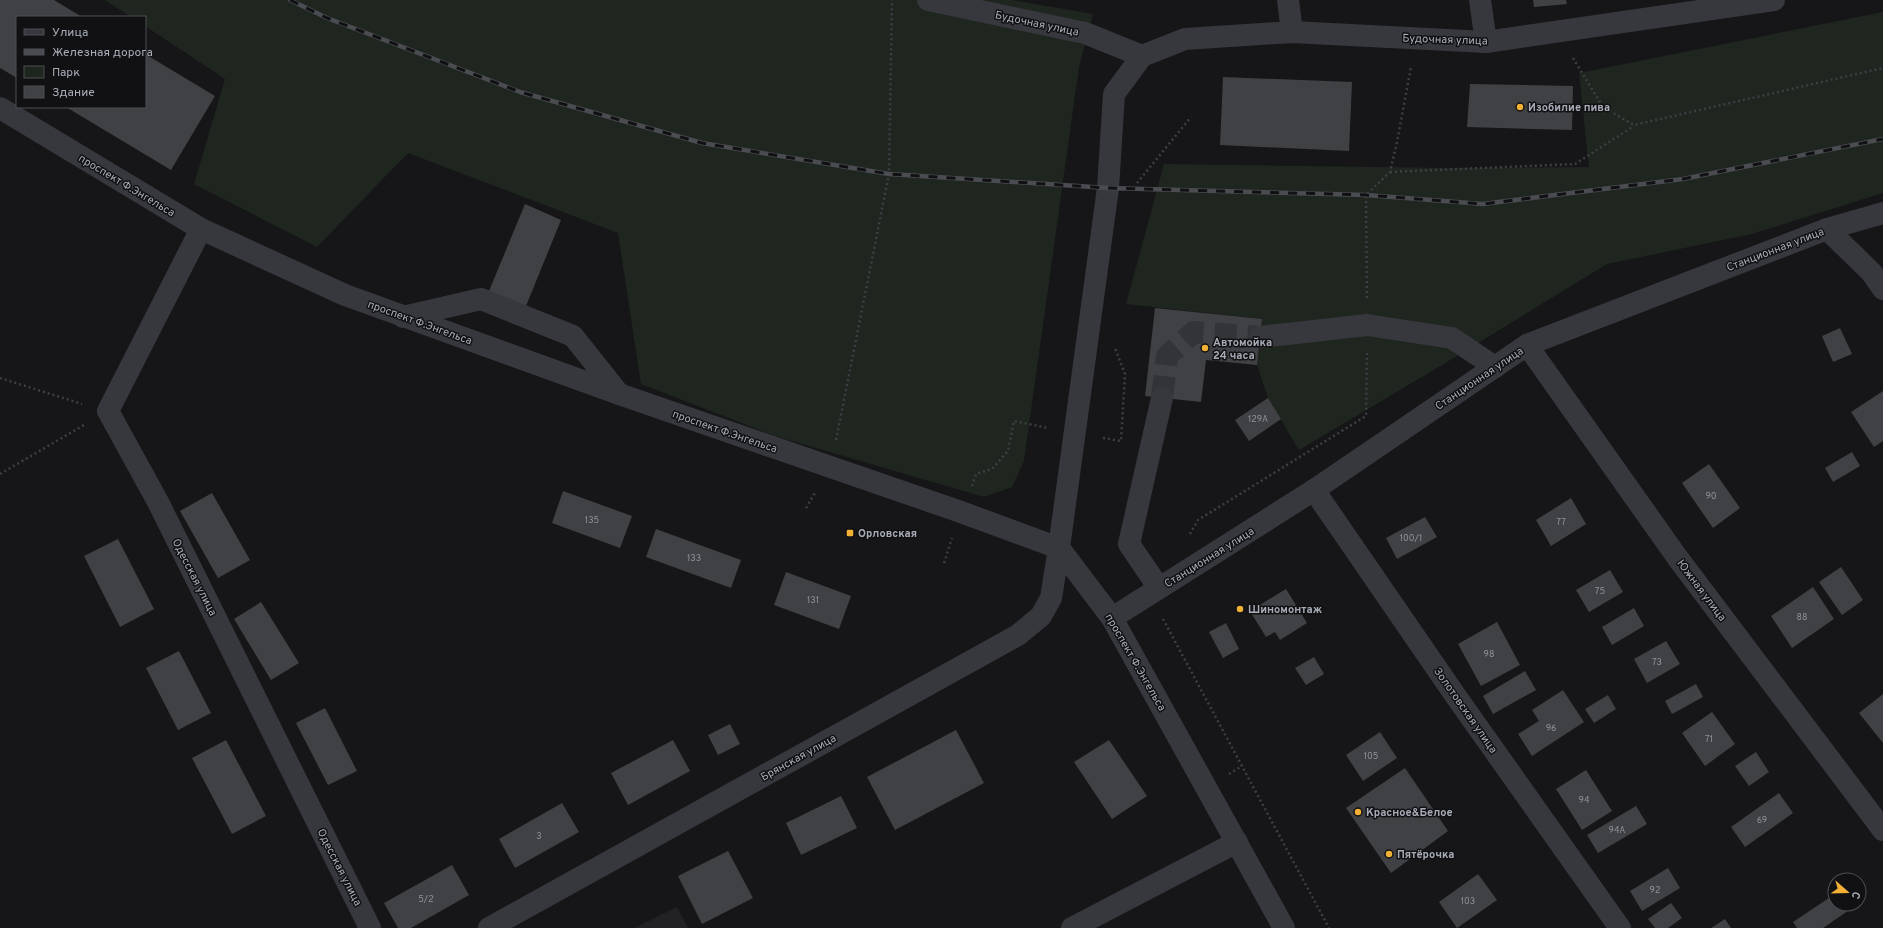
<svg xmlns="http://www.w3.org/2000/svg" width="1883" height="928" viewBox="0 0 1883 928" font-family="Overpass,sans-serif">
<rect width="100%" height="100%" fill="#161618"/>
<path fill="#222225" d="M677 907 688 928H635Z"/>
<g fill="#1e261f">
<path d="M105 0H1012L1093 14 1079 67 1024 461 1012 487 984 497 775 436 641 384 618 233 408 153 317 247 194 184 225 79 145 26V17H131Z"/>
<path d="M1883 12V193L1752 234 1607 264 1452 359 1299 450 1268 398 1257 365 1262 319 1126 304 1164 164 1447 168 1589 167 1579 73Z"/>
</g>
<g fill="#404145">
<path d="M0 0H54L82 17H17V78L0 68Z"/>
<path d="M1533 0H1566L1567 4 1534 7Z"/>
<path d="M145 54 215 96 171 170 66 107H145Z"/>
<path d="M1223 77 1352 82 1349 151 1220 145Z"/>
<path d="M1470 84 1573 86 1572 130 1467 127Z"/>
<path d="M525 204 561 220 526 306 489 291Z"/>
<path d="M1155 308 1262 319 1257 365 1206 360 1201 402 1145 396Z"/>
<path d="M1840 328 1852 354 1833 362 1822 336Z"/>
<path d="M1883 391V441L1874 447 1851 412Z"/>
<path d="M1268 398 1281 419 1249 441 1235 420Z"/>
<path d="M1852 452 1860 466 1833 482 1825 468Z"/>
<path d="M1709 464 1740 508 1713 528 1682 483Z"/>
<path d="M563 491 632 516 620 548 552 523Z"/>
<path d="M212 493 250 560 218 578 180 511Z"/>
<path d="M1571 498 1586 524 1551 546 1536 520Z"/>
<path d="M1425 517 1437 537 1397 559 1386 538Z"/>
<path d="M656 529 741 560 731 588 646 557Z"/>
<path d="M118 539 154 609 120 627 84 556Z"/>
<path d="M1841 567 1863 600 1842 615 1819 582Z"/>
<path d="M1610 570 1623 592 1589 612 1576 590Z"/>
<path d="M786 572 851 596 839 629 774 605Z"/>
<path d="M1813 587 1834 619 1792 648 1771 616Z"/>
<path d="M1286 589 1307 623 1280 640 1275 632 1266 637 1250 611Z"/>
<path d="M261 602 299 663 271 680 234 619Z"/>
<path d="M1634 608 1644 626 1612 645 1602 627Z"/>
<path d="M1497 622 1520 665 1481 686 1458 644Z"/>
<path d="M1226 623 1239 649 1223 658 1209 632Z"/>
<path d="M1666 641 1680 664 1647 683 1634 659Z"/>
<path d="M179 651 211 713 178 730 146 668Z"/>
<path d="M1314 657 1324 674 1306 685 1295 668Z"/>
<path d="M1525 671 1536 690 1493 714 1483 696Z"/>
<path d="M1696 684 1703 697 1672 714 1665 701Z"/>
<path d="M1563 690 1584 722 1532 756 1518 734 1539 721 1532 710Z"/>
<path d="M1883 694V743L1859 713Z"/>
<path d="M1608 695 1616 709 1594 723 1585 709Z"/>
<path d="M325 708 357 771 328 785 296 723Z"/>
<path d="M1712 712 1735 744 1705 766 1682 733Z"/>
<path d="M730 724 740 744 718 755 708 735Z"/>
<path d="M956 730 984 783 895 830 867 777Z"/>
<path d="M1380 732 1397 758 1363 781 1346 755Z"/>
<path d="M226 740 266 816 232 834 192 758Z"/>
<path d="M673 740 690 771 628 805 611 773Z"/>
<path d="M1109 740 1147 796 1112 819 1074 762Z"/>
<path d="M1756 752 1769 772 1749 786 1735 766Z"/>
<path d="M1405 768 1448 831 1391 873 1346 808Z"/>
<path d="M1586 770 1612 811 1582 830 1556 789Z"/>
<path d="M1779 793 1793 813 1745 847 1731 827Z"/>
<path d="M841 796 857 828 801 855 786 823Z"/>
<path d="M562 803 579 832 515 868 499 839Z"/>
<path d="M1636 806 1647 824 1598 853 1587 835Z"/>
<path d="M728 851 753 898 702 924 678 876Z"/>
<path d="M452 865 469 895 411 928H398L384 903Z"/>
<path d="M1668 868 1680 888 1642 911 1630 891Z"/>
<path d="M1478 874 1497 900 1457 928 1439 902Z"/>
<path d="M1835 894V904H1858L1823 928H1797L1793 922Z"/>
<path d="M1671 903 1682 918 1668 928H1655L1648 919Z"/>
<path d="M1725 919 1731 928H1711Z"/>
</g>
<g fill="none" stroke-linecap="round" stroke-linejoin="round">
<path stroke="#333438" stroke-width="22" stroke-dasharray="22 11" stroke-linecap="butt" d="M1162 398 1167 356 1194 332 1260 337"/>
<g stroke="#3d3f44" stroke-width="2.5" stroke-dasharray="2 3" stroke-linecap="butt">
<path d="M1573 58 1603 107 1634 125 1883 68"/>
<path d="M1390 172 1575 164 1634 126"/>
<path d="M1137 183 1191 117"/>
<path d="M1367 298 1366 195 1390 172 1397 142 1411 67"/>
<path d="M0 378 82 404"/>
<path d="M1103 438 1121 441 1125 374 1115 348"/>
<path d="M836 440 889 174 892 0"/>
<path d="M0 474 84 425"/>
<path d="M972 486 976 474 992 469 1008 451 1014 421 1048 428"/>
<path d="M806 508 816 491"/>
<path d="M1190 534 1198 520 1366 416 1367 353"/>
<path d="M944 563 952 538"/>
<path d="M1163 619 1329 928"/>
<path d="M1229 774 1242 766"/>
</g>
<g stroke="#37383d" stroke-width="22">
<path d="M928 0 1085 33 1142 56"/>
<path d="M1288 0 1292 32"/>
<path d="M1480 0 1486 42"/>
<path d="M0 108 201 229 345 295 619 394 961 512 1059 548 1112 618 1284 928"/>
<path d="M201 229 108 411 158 502 370 928"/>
<path d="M1827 229 1872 273 1883 289"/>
<path d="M403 317 481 299 573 336 619 394"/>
<path d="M1260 337 1367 325 1452 338 1495 367"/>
<path d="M1527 345 1677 557 1883 830"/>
<path d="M1314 490 1455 695 1620 928"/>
<path d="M1159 588 1129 544 1162 398"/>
<path d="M1112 618 1314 490 1527 345 1827 229 1883 213"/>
<path d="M489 928 1018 635 1041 616 1051 598 1059 548 1108 188 1114 94 1142 56 1185 39 1292 32 1486 42 1774 0"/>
<path d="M1072 928 1237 842"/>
</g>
<g stroke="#4a4c52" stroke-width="4.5">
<path id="rail" d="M290 0 327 18 520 92 702 143 889 174 1108 188 1366 195 1483 204 1683 179 1883 139"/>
</g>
<use href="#rail" stroke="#111113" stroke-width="3" stroke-dasharray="9" stroke-linecap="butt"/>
</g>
<g fill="#f2b134" stroke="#111113" stroke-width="1.5">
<circle cx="1520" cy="107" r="4"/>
<circle cx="1205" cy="348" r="4"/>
<rect x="846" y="529" width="8" height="8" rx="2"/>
<circle cx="1240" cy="609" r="4"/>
<circle cx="1358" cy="812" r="4"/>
<circle cx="1389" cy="854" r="4"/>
</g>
<g text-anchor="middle" stroke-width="3" stroke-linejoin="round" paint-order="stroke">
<g font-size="9" fill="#8e929b">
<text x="1258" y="422">129А</text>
<text x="1711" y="499">90</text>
<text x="592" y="523">135</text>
<text x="1561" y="525">77</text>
<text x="1411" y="541">100/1</text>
<text x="694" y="561">133</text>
<text x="1600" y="594">75</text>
<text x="813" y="603">131</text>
<text x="1802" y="620">88</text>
<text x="1489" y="657">98</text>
<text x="1657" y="665">73</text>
<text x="1551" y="731">96</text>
<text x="1709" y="742">71</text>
<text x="1371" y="759">105</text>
<text x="1584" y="803">94</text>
<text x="1762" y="823">69</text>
<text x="1617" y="833">94А</text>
<text x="539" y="839">3</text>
<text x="1655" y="893">92</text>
<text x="426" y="902">5/2</text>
<text x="1468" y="904">103</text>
</g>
<g font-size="11" fill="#a8adb8" stroke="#111113">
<text transform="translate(1037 23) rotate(12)" y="4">Будочная улица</text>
<text transform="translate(1445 39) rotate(2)" y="4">Будочная улица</text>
<text transform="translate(127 185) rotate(31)" y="4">проспект Ф.Энгельса</text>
<text transform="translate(1775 249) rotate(-21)" y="4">Станционная улица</text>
<text transform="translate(420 322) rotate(20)" y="4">проспект Ф.Энгельса</text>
<text transform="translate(1479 378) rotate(-34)" y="4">Станционная улица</text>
<text transform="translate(725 431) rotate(19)" y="4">проспект Ф.Энгельса</text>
<text transform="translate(1209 557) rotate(-32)" y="4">Станционная улица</text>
<text transform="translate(195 577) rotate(63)" y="4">Одесская улица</text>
<text transform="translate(1702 590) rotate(53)" y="4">Южная улица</text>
<text transform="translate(1136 662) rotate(60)" y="4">проспект Ф.Энгельса</text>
<text transform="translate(1466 710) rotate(55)" y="4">Золотовская улица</text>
<text transform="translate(798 757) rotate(-29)" y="4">Брянская улица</text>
<text transform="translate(340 867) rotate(63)" y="4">Одесская улица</text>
</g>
<g font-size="11" font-weight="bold" fill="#a8adb8" stroke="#111113" text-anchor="start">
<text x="1528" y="111">Изобилие пива</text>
<text x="1213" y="346">Автомойка<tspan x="1213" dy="13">24 часа</tspan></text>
<text x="858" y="537">Орловская</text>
<text x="1248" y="613">Шиномонтаж</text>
<text x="1366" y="816">Красное&amp;Белое</text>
<text x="1397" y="858">Пятёрочка</text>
</g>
</g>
<rect x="16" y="16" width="130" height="92" fill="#111113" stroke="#4d4f55"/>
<rect x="24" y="29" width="20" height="6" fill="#37383d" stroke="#4d4f55"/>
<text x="52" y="36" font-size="12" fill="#a8adb8">Улица</text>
<rect x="24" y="49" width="20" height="6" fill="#4a4c52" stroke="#4d4f55"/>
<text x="52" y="56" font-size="12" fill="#a8adb8">Железная дорога</text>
<rect x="24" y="66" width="20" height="12" fill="#1e261f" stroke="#4d4f55"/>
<text x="52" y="76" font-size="12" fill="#a8adb8">Парк</text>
<rect x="24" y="86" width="20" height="12" fill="#404145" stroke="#4d4f55"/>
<text x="52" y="96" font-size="12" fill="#a8adb8">Здание</text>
<g transform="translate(1847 892) rotate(110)"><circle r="19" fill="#111113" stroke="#4d4f55"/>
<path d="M0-3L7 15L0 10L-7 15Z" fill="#f2b134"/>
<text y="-6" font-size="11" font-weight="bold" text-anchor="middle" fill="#a8adb8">С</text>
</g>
</svg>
